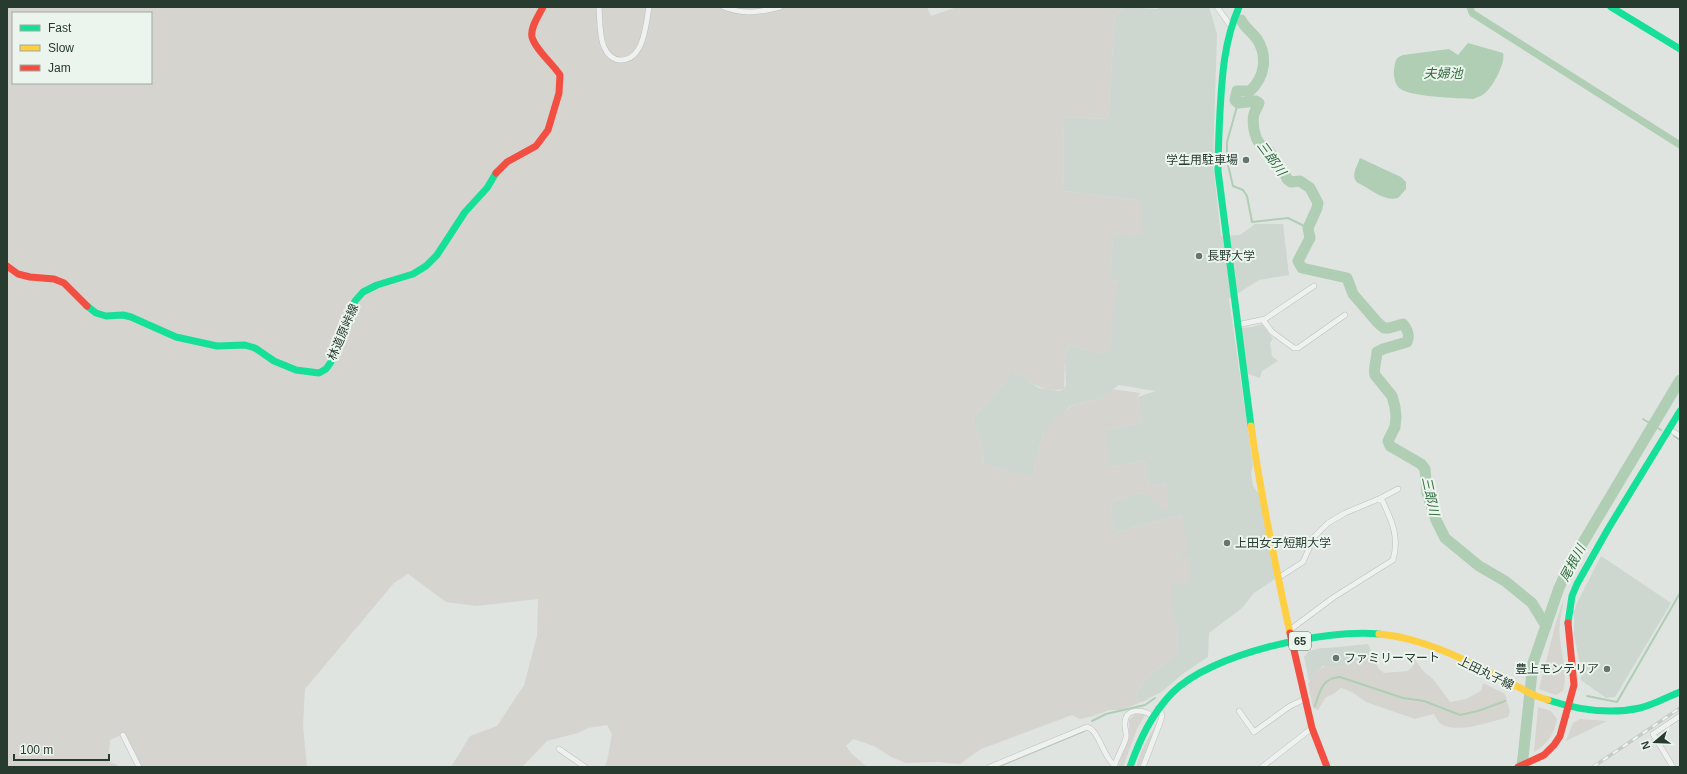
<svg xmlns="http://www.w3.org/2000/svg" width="1687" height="774" viewBox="0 0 1687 774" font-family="Helvetica,'Noto Sans JP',sans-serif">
<rect width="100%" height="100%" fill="#dfe4e0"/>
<g fill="#cdd7cf">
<path d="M1125 7 1158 9 1159 7H1209L1217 34 1213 163 1221 236 1240 235 1255 224H1283L1289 275 1259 280 1229 299 1253 465 1251 473 1253 486 1259 494 1275 579 1254 593 1242 608 1209 633 1208 657 1184 673 1160 693 1142 701H1140L1136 695 1145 680 1178 652 1177 628 1171 610V583L1189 558H1180L1179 551H1188L1181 515 1117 532 1110 518 1113 501 1143 493 1166 483 1150 486 1145 461 1110 467 1104 430 1143 423 1138 397 1155 391 1119 385 1101 398 1070 406 1043 433 1032 475H1021L984 464 982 445 973 418 1008 379 1011 370 1039 388 1059 391 1064 389 1066 385 1065 358 1070 345 1100 354 1117 281 1112 280 1110 276 1113 237 1117 235 1140 200 1064 191 1063 117 1108 119 1115 16Z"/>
<path d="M1262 324 1273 339 1270 343 1272 356 1278 361 1262 371 1260 378 1248 374 1241 328 1252 327Z"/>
<path d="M1601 556 1671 603 1615 697 1606 698 1581 680 1580 665 1574 635V611L1577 603Z"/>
<path d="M1368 644 1373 654 1347 665 1333 668 1323 666 1317 671 1309 681 1304 657 1309 651 1321 648H1328Z"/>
</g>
<g fill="#d6d4ce" fill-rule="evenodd">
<path d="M7 7H927L931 16 957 7H1125L1115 16 1108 119 1063 117 1064 191 1140 200 1143 236 1117 235 1113 238 1110 276 1112 280 1117 281 1110 351 1100 354 1070 345 1065 358 1064 389C1044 394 1027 380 1011 371L1008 379 973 418 982 445 984 464 1021 475H1032L1043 433 1054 420 1071 406 1101 398 1112 389 1140 393 1138 397 1143 423 1105 430 1110 467 1145 461 1150 486 1166 483 1169 513 1143 493 1113 501 1110 518 1117 532 1181 515 1189 551H1179L1180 558 1189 557V583L1171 584V610L1177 628 1178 652 1145 680 1136 695 1140 701 1152 698 1121 710H1109L1090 717 1080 719 1072 715 981 749 960 764 937 762 906 763 891 757 874 746 853 739 846 746 852 754 867 767H604L607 761 612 734 607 725 588 728 578 733 547 741 522 767H451L470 736 497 726 524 685 537 636 538 599 476 606 446 602 408 574 394 583 305 689 303 725 307 767H142L124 734 110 740 108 761 117 765 118 767H7ZM13 13H151V83H13Z"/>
<path d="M1564 598C1562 612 1558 625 1560 639 1562 657 1568 673 1563 691L1556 695 1539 689 1556 622Z"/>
<path d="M1410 652 1423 671 1433 679 1450 702 1466 699 1481 691 1483 683 1505 694 1510 712 1508 717C1490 722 1458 734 1441 724 1438 722 1436 717 1434 714L1415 719 1366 702 1352 692 1341 688 1332 695 1326 697 1318 710 1313 708 1308 684C1313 674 1319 667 1330 665L1333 668 1347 665 1371 655 1374 657 1378 668 1384 673 1408 671 1414 665Z"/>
<path d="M1538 707 1551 711 1557 719C1554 734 1548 744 1534 752Z"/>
<path d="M1136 713 1145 715 1137 729 1123 767H1118L1129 733V720Z"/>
<path d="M1580 719 1607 721 1566 741 1573 723Z"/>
<path d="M1157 722C1155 737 1144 751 1140 767H1136L1141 752Z"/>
</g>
<g fill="#afceb4">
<path d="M1468 43 1503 53C1506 62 1493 87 1485 93 1482 96 1477 97 1473 99 1458 98 1409 97 1399 88 1392 81 1393 66 1397 58L1403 55 1449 49 1458 55Z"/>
<path d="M1360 158 1401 177 1406 182V189L1398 198C1383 202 1370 188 1358 183 1350 177 1357 166 1360 158Z"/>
</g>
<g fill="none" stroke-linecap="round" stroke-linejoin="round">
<g stroke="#afceb4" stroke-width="2">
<path d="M1227 157V142L1238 103"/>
<path d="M1228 165 1233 186 1243 190 1247 196 1252 222 1288 218 1308 228"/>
<path d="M1643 419 1661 430"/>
<path d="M1674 436 1680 440"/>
<path d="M1587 696 1617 702 1680 593"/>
<path d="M1315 706C1320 691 1322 678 1340 677L1403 698 1424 701 1460 715 1478 711 1505 701"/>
<path d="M1092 721 1106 714 1145 705 1155 698"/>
<path d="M997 767 1084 731"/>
</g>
<path stroke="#afceb4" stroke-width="7" d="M1470 7 1472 13 1680 145"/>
<g stroke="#afceb4" stroke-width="11">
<path d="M1241 20C1245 28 1252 32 1257 39 1268 56 1265 77 1250 91H1237L1235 100 1238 103 1256 101 1259 103C1258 107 1255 110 1254 114 1252 122 1254 137 1260 144 1264 148 1268 148 1271 154 1276 161 1277 169 1285 174L1287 179 1291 182 1300 181 1310 188 1318 203 1317 208 1308 228 1310 238 1298 261 1302 268 1347 278 1353 294 1378 323 1384 328H1389L1403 324C1408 330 1410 335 1407 342L1383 349 1377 352C1377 359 1373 368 1375 375L1392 396 1395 407 1396 417 1395 427 1388 441 1390 446 1421 464 1425 469 1427 493 1436 520 1445 538 1479 566 1505 581 1532 603 1546 626"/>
<path d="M1522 767 1533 663 1559 588 1569 566 1680 380"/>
</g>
<g stroke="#bbc0bd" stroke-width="6">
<g id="street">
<path d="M599 7C600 20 599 35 604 47 607 54 613 60 620 60 644 61 646 24 649 7"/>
<path d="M724 7C743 15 761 12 780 7"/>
<path d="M1217 7 1230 25"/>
<path d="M1263 320 1272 332 1294 348H1298L1345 315"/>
<path d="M1237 325 1265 319 1314 286"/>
<path d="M1669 429 1680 436"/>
<path d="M1381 498 1398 489"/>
<path d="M1278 578 1303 562 1314 537 1328 523 1345 513 1381 498C1391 519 1400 536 1393 560L1334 597 1291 629"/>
<path d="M1239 711 1254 732 1290 706 1305 699"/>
<path d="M123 735 139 767"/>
<path d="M559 749 585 767"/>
<path d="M990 767 1087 727C1099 730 1103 757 1115 766"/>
<path d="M1114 767C1117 757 1123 748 1126 738 1127 732 1124 728 1125 722 1126 708 1143 709 1152 716"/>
<path d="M1143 767 1161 720 1162 715 1158 708"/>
<path d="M1262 767 1312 728"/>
<path d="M1673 767 1653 734 1680 716"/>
</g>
</g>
<use href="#street" stroke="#eef1ef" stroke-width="5"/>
<g stroke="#16e098" stroke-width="7">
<path d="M1239 7C1224 41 1222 76 1220 112 1219 132 1218 151 1218 171L1251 426"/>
<path d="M1611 7 1680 49"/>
<path d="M87 306 96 313 106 316 123 315 131 317 176 337 217 346 245 345 255 348 274 361 296 370 319 373 326 369 331 362 355 301 363 292 377 285 413 274 426 266 437 255 465 212 487 188 496 173"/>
<path d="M1568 623 1572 596 1577 584 1608 529 1680 411"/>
<path d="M1548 700C1578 710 1608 715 1640 708 1653 705 1667 697 1680 692"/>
<path d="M1130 767C1140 739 1151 715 1172 693 1211 653 1324 629 1379 634"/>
</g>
<g stroke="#ffcf43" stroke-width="7">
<path d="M1251 426C1261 496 1275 564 1290 633"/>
<path d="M1379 634C1435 639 1486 672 1536 696L1548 700"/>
</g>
<g stroke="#f24e42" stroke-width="7">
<path d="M496 173 507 162 536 146 548 130 559 93 560 75C553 64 535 49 532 37 530 27 539 15 543 7"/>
<path d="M7 266 18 274 30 277 54 279 64 283 87 306"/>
<path d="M1290 633 1312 728 1327 767"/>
<path d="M1518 767 1544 755 1554 745 1560 736 1574 685 1568 623"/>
</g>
<g stroke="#c7ccc9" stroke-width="3.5">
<path id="rail" d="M1593 767 1680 708"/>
</g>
<use href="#rail" stroke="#ecf4ee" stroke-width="2" stroke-dasharray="6" stroke-linecap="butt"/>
</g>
<g fill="#67766c" stroke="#ecf4ee" stroke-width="1.5">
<circle cx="1246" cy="160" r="4"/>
<circle cx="1199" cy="256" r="4"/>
<circle cx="1227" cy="543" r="4"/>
<circle cx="1336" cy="658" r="4"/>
<circle cx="1607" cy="669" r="4"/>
</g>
<g text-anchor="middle" stroke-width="4" stroke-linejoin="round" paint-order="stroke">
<rect fill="#ecf4ee" stroke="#627268" stroke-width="1" x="1289" y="632" width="22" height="18" rx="3"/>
<g font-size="11" font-weight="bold" fill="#273b2e">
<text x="1300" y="645">65</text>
</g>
<g font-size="12" fill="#273b2e" stroke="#ecf4ee" text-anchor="start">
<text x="1238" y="164" text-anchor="end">学生用駐車場</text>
<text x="1207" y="260">長野大学</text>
<text x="1235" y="547">上田女子短期大学</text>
<text x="1344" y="662">ファミリーマート</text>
<text x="1599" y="673" text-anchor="end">豊上モンテリア</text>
</g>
<g font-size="12" fill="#273b2e" stroke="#ecf4ee">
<text transform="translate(343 332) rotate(-67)" y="4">林道原峠線</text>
<text transform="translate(1486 673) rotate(26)" y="4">上田丸子線</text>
</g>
<g font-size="13" font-style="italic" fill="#346d41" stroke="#ecf4ee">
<text x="1443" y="78">夫婦池</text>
<text transform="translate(1272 158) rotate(54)" y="5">三郎川</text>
<text transform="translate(1431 496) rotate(78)" y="5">三郎川</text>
<text transform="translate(1572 563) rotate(-62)" y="5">尾根川</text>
</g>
</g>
<rect width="1687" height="774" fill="none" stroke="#273b2e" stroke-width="16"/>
<rect x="12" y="12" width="140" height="72" fill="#ecf4ee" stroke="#9daaa1"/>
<rect x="20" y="25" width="20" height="6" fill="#16e098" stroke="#9daaa1"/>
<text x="48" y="32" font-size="12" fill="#273b2e">Fast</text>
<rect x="20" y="45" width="20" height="6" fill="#ffcf43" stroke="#9daaa1"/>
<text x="48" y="52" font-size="12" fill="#273b2e">Slow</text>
<rect x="20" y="65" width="20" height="6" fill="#f24e42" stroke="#9daaa1"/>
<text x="48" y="72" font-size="12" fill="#273b2e">Jam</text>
<g transform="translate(1655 742) rotate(251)" stroke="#ecf4ee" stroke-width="3" paint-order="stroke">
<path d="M0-3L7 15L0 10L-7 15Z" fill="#273b2e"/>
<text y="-6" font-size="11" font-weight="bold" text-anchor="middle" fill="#273b2e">N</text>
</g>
<path d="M14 754v6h95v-6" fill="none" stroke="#273b2e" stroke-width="2"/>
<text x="20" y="754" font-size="12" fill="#273b2e" stroke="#ecf4ee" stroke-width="3" paint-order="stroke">100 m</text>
</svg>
